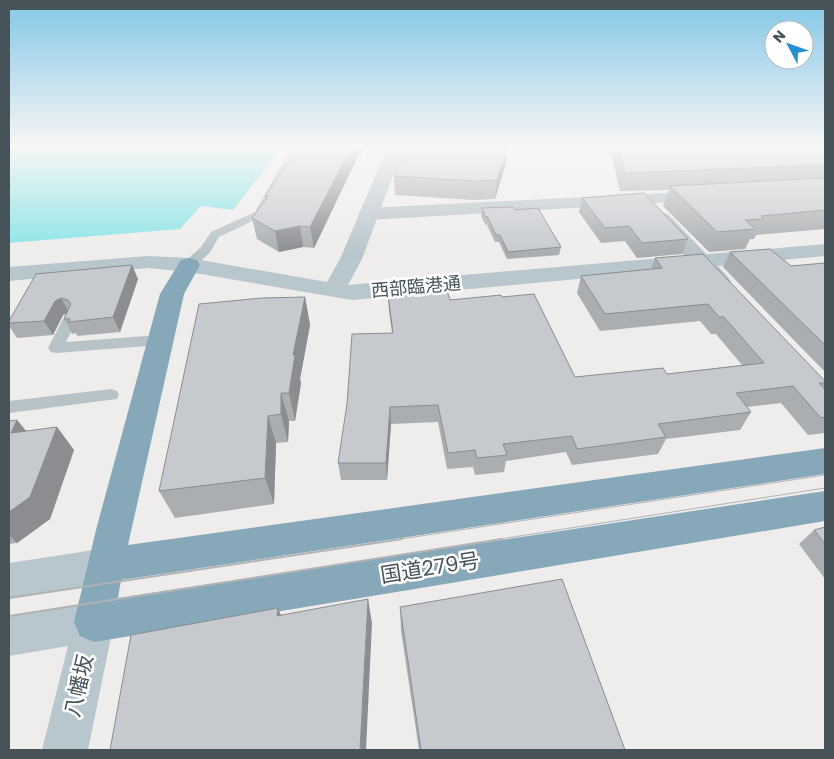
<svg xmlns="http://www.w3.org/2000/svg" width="834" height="759" viewBox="0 0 834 759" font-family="Poppins,'Noto Sans JP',sans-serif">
<rect width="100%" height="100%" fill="#efecec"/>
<path fill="#8be4e6" d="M9 146H283L233 210 201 206 180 229 9 243Z"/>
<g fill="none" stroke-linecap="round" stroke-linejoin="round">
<g fill="#b8c3c8" fill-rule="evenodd">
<path d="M292 146H301L263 216 219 237 210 252 194 268H184L183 265 184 262 201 247 211 232 255 212Z"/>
<path d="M70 314 75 316 77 319 66 342 160 335 165 337 168 340 165 343 160 345 56 353 51 352 48 348 63 319 65 316Z"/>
<path d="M111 389 117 391 119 395 117 399 9 413V401Z"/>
</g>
<g fill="#b8c3c8" fill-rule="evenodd">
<path d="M704 191 710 192 713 196 710 200 368 220 361 218 358 214 361 210 368 208Z"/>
<path d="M661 212 668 214 728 277 731 282 728 287 720 289 712 287 651 218 654 214Z"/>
</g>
<g fill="#b8c6cd" fill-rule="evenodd">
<path d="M388 146H404L362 259 348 285 825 244V256L352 300 189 272 148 268 9 281V267L148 256 189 258 327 282 340 259Z"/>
<path d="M107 548 120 553 125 565 120 577 107 582 9 599V563Z"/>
<path d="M94 602 108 608 114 622 88 750H42L68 646 9 656V616Z"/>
</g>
<path fill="#86a8b9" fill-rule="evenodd" d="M189 258 197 260 200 265 184 294 128 545 825 448V474L121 580 118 598 825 491V521L94 642 80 636 74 622 97 526 160 294 181 260Z"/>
<g stroke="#afb3b6" stroke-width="1">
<path d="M394 540 825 475"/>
<path d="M494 540 825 488"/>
</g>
<g stroke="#afb3b6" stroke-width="2">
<path d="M9 598 402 539"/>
<path d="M9 616 502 539"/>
</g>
</g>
<g fill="#aaaeb1">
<path d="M300 146H365L360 156H358L314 248 303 247 279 252 257 239 252 218 265 200V196Z"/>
<path d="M508 146 506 163 495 199 474 200 395 195 394 176Z"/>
<path d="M546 146H825V229L756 235 754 239H750L745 249 709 252 663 206 669 190 620 191 610 150Z"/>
<path d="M582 198 688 239 682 254 637 258 625 241 601 243 579 212Z"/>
<path d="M482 208 515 210 561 247 559 255 507 259 499 242H495L486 223V226L481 216Z"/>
<path d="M730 252 791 266 825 263V372L723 267Z"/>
<path d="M655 258 825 381V385L823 388 825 390V433L808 435 781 403 747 407 751 412 740 430 666 439 658 454 572 465 566 452 506 461 504 472 475 475 473 467 447 469 438 422 391 424 387 480H341L338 463 392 333 389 312 388 295 450 300 502 297 575 377 667 374 742 365 716 334H711L700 321 600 331 577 293 581 276 651 269Z"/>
<path d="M36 274 138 279 120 332 77 336 76 333 72 334 64 319 66 314 63 315 53 335 17 338 9 326V321Z"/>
<path d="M305 297 310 325 300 379 301 383 295 421H289L288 442 276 443 274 504 175 518 159 491Z"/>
<path d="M17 420 26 431 57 427 74 450 50 519 17 543 9 544V421Z"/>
<path d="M825 527V579L799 544 814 530Z"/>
<path d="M400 607 625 750H419L401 631Z"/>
</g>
<g fill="#8b8d90">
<path d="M352 146H357L358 156 314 248 310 227Z"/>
<path d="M360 146H365L360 156Z"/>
<path d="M508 146 506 163 495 199 497 180Z"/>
<path d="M300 226 303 247 279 252 275 231Z"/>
<path d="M132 265 138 279 120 332 113 317Z"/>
<path d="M305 297 310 325 300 379 301 383 295 421 289 393 293 355Z"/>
<path d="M61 298 69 312 63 315 53 335 44 321 55 301Z"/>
<path d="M281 393 289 421 288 442 281 414Z"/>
<path d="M390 407 391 424 387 480 386 463Z"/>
<path d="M268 416 276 443 274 504 265 478Z"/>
<path d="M17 420 36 443 11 433Z"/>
<path d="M57 427 74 450 50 519 17 543 9 535V512Z"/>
<path d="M368 599 372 623 366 750H360Z"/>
<path d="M278 608 288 632 277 616Z"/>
</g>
<g fill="#c6cace" stroke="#8b8d90">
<path d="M300 146H352L310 227 300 226 275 231 252 218 268 196H265Z"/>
<path d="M406 146H508L497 180 476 181 394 176Z"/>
<path d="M618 146 825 147V165L625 173Z"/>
<path d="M825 178V210L761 216 764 219 745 220 755 229 717 232 670 186Z"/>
<path d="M644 193 688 239 642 243 629 226 605 228 582 198Z"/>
<path d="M513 207 515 210 538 208 561 247 508 252 500 235H496L487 216 486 218 482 208Z"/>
<path d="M770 249 791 266 825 263V345L730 252Z"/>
<path d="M703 254 825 381V383H819L825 390V417L821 418 793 386 736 393 751 412 658 424 666 437 577 449 572 436 503 444 507 455 477 458 475 450 448 453 438 405 390 407 386 463H338L347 404 352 334 393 333 388 295 447 291 450 300 501 295 502 297 534 294 575 377 663 368 667 374 764 363 724 317H719L708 304 605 314 581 276 662 268 655 258Z"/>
<path d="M132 265 113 317 69 322 70 319H64L71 304 68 300 61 298 55 301 44 321 9 323V321L36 274Z"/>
<path d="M305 297 293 355H295L289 393H281V414L268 416 265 478 159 491 199 304 262 298Z"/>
<path d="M17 420 11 433 57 427 30 497 9 512V421Z"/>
<path d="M825 527V544L814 530Z"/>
<path d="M562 579 625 750H421L400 607Z"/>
<path d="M368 599 360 750H110L131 635 278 608 277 616Z"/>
</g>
<linearGradient id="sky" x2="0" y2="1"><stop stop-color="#83c7e7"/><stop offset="0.58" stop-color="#f8f6f6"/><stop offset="1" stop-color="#f8f6f6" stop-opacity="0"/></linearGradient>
<rect width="834" height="253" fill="url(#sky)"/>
<g text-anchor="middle" stroke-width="5" stroke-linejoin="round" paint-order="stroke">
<g font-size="18" fill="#465358" stroke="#fff">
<text transform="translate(416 287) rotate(-5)" y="6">西部臨港通</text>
</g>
<g font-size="21" fill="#465358" stroke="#fff">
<text transform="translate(430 568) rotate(-9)" y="7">国道279号</text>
<text transform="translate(79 686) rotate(-77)" y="7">八幡坂</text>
</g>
</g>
<rect width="834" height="759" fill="none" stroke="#465358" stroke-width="20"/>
<g transform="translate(789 45) rotate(311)"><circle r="24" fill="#ffffff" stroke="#b5babc"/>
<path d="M0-4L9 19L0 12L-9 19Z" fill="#2390d2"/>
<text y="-8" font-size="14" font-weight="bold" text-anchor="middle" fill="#465358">N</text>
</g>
</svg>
